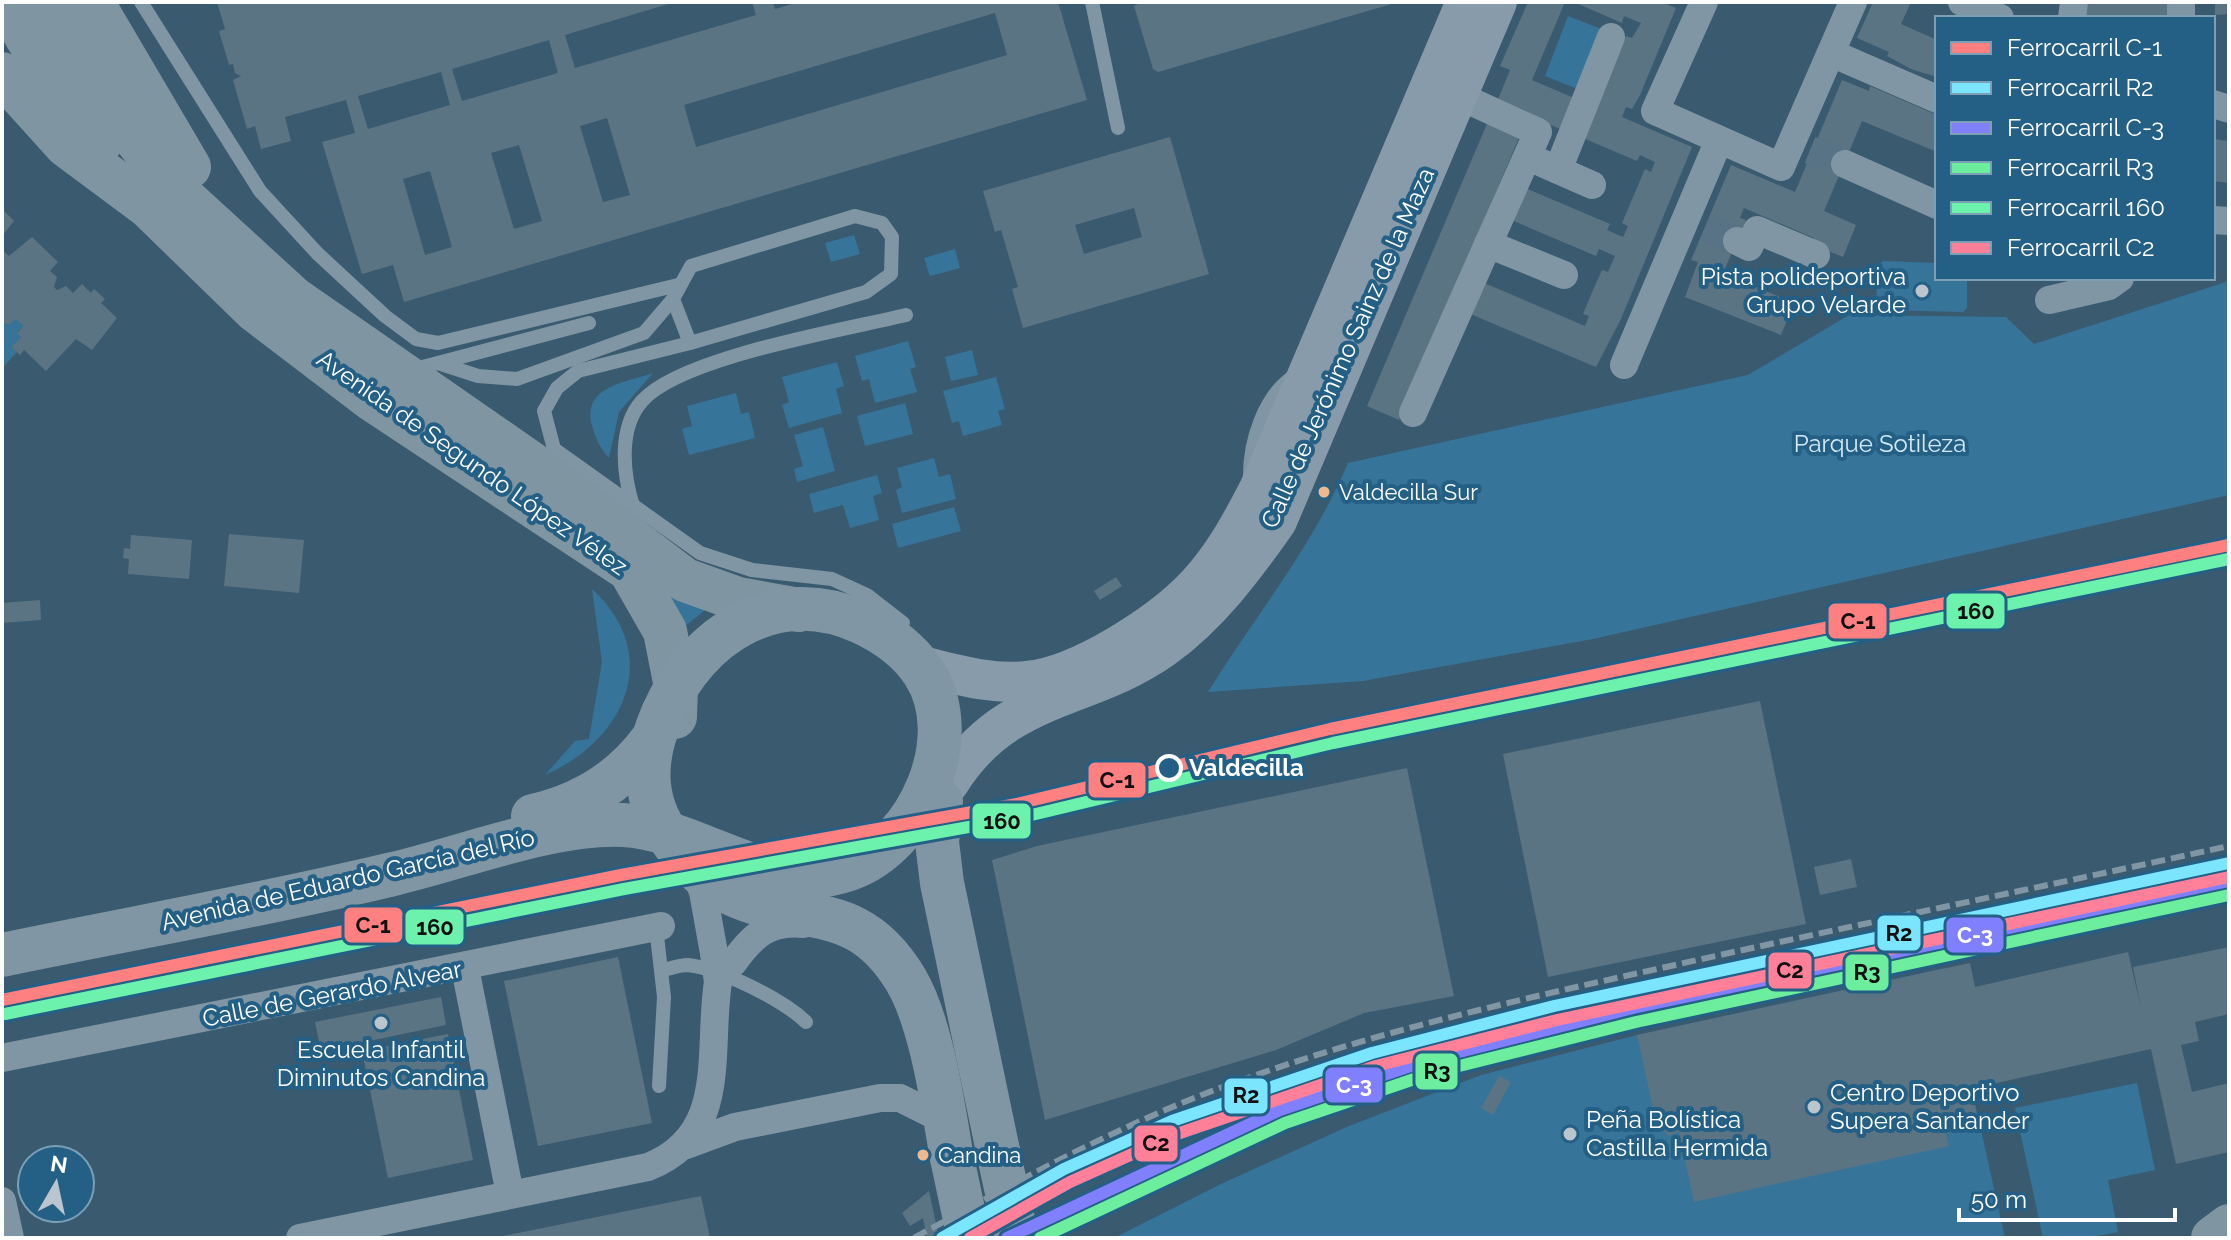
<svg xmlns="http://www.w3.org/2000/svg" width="2231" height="1240" viewBox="0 0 2231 1240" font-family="Raleway,sans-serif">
<rect width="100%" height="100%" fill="#3a5a6f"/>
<g fill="#37749a">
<path d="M1568 16 1609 32 1585 92 1545 76Z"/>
<path d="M854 235 860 254 831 262 825 243Z"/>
<path d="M955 249 960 268 930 276 924 258Z"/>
<path d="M1883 261 1937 263V278H1967V308L1963 312 1880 310 1876 305 1878 265Z"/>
<path d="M2229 281V495L1593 639 1363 681 1208 692C1256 615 1313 546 1348 463L1748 375 1849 315 2006 317 2034 344Z"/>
<path d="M16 319 23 326 17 332 21 337 11 347 17 352 2 368V322L9 325Z"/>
<path d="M908 341 916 367 910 369 917 392 875 403 869 379 862 381 855 356Z"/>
<path d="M972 350 978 375 951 381 945 357Z"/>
<path d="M837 362 844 386 836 389 842 413 789 428 782 405 789 402 782 377Z"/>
<path d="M653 373 619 412 609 458C600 448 595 438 592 425 582 386 625 383 653 373Z"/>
<path d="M996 377 1005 409 998 411 1002 425 963 436 959 421 952 423 943 391Z"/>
<path d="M736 393 741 414 749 412 755 438 689 455 682 429 692 426 687 406Z"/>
<path d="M905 403 913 434 865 446 857 416Z"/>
<path d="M823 427 835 471 797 482 794 469 803 466 794 435Z"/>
<path d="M934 458 939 477 950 474 956 499 902 513 896 490 902 487 897 468Z"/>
<path d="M877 475 882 493 873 496 879 520 850 528 843 505 814 513 809 494Z"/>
<path d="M954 507 961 531 898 548 892 524Z"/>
<path d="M645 564 705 610 684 627Z"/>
<path d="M592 589C664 655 625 740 545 775L575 741 589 739 602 662Z"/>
<path d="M1945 968 2005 1238H1114L1223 1183 1349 1126 1481 1075 1637 1035Z"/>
<path d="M2137 1083 2155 1170 2108 1180 2118 1232 2088 1238H2043L2015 1108Z"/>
</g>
<g fill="#5b7484" fill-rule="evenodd">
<path d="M217 2H675L565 35 575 68 756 15 752 2H773L775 9 799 2H1058L1087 100 404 302 393 265 362 274 322 142 355 133 346 100 285 117 291 141 261 149 255 126 247 129 233 80 241 76 235 73 233 64 229 65 219 31 225 29ZM995 13 1007 55 696 147 684 105ZM549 40 558 73 462 101 452 69ZM441 72 450 105 368 129 358 96ZM607 118 630 195 603 202 580 126ZM519 145 542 221 514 229 491 153ZM430 171 452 247 425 255 403 179Z"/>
<path d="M1142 2H1394L1395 3 1158 72 1153 69 1134 6Z"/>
<path d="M1528 2H1565L1532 80 1574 98 1560 129 1497 102 1510 70 1500 66Z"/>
<path d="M1574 2H1662L1676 8 1640 95 1632 109 1626 107 1622 117 1692 147 1621 319 1596 367 1468 313 1482 282 1585 326 1589 316 1583 314 1593 290 1602 270 1608 272 1615 256 1599 249 1596 256 1509 219 1523 187 1610 224 1607 230 1623 237 1628 226 1622 223 1645 169 1651 172 1655 162 1640 155 1637 161 1583 138 1626 36 1632 38 1641 23 1624 16 1622 23Z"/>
<path d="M1873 2H1911L1901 24 1937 40V77L1911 69 1887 56 1889 52 1857 38Z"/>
<path d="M2086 2H2161L2173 4 2172 18H2084Z"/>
<path d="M2215 2H2229V14L2215 15Z"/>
<path d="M1842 80 1869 91 1870 86 1937 115V152L1862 121 1824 211 1856 225 1843 257 1811 244 1814 238 1744 208 1740 218 1746 220 1723 273 1794 303 1781 335 1685 297 1698 262 1691 260 1731 165 1795 192Z"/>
<path d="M1489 119 1521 133 1399 420 1367 406Z"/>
<path d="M1170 137 1209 274 1023 328 1012 289 1018 287 1010 260 1001 230 995 232 983 191ZM1134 208 1142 237 1084 254 1075 225Z"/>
<path d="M2213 139 2229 141V183L2213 181Z"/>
<path d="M2 209 14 221 2 236Z"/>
<path d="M32 237 58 262 50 271 57 277 54 287 57 290 66 286 73 293 82 284 91 293 94 289 105 299 101 303 117 318 92 350 76 339 46 371 24 350 20 355 11 347 21 337 17 333 23 326 16 319 9 325 2 322V250L9 256Z"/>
<path d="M229 534 304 540 299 593 224 586Z"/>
<path d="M131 535 192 540 189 579 128 574 129 559 123 558 124 548 130 549Z"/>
<path d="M1116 577 1122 586 1100 600 1094 591Z"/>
<path d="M40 600 41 620 2 623V603Z"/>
<path d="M1760 701 1806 924 1548 977 1503 754Z"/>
<path d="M1407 768 1454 996 1364 1013 1276 1050 1045 1120 992 860 1037 846Z"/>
<path d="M1851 859 1857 887 1820 895 1814 867Z"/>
<path d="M2229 947V1014L2195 1022 2199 1041 2181 1045 2192 1092 2229 1083V1152L2176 1164 2151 1049 1988 1085 1990 1093 1973 1097 1977 1116 1969 1118 1971 1129 1946 1134 1949 1146 1694 1202 1679 1132 1668 1136 1655 1117 1637 1035 1970 963 1975 987 2128 952 2141 1008 2133 967Z"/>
<path d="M618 957 652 1123 538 1146 504 981Z"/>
<path d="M441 997 446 1025 321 1051 315 1022Z"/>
<path d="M448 1034 473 1160 388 1178 362 1051Z"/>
<path d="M1499 1076 1511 1082 1493 1115 1481 1108Z"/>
<path d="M929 1191 939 1238H927L923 1218 910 1226 902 1213Z"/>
<path d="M701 1196 710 1238H498V1237Z"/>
</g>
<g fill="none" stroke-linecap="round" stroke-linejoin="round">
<g stroke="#587385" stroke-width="28" stroke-dasharray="28 14" stroke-linecap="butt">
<path d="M1810 150 1845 164"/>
<path d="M1706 227 1737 241"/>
</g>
<g stroke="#8196a5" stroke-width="14">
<path d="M141 2 260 191 317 253 385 316 416 339 438 343 678 285"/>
<path d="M1092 2 1118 128"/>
<path d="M855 216 882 223 892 237 891 274 866 292 690 343 673 299 691 266Z"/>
<path d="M690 343 578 371 557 388 544 411 554 449 700 553 752 570 832 579 867 595 903 623"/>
<path d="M438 363 589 323"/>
<path d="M410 370 438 363 478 376 517 379 644 333 673 299"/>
<path d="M1250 480C1249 442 1264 394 1297 374"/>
<path d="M633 506C623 474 618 428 642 401 681 357 844 330 906 315"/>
<path d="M656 927 664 997 659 1086"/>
<path d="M663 970C671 968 680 965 688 965 721 969 782 999 806 1022"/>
</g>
<g stroke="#8196a5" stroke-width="28">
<path d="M1704 2 1655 111 1781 167 1853 2"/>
<path d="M1962 2 2000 18"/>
<path d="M2181 2V18"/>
<path d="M2072 18 2074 2"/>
<path d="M1831 53 1937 99"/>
<path d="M2213 104 2229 109"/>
<path d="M1542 163 1592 185"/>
<path d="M1845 164 1937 205"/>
<path d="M1558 170 1611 37"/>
<path d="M2213 220 2229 221"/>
<path d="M1737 241 1749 247 1757 230 1816 255"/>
<path d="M1488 244 1564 275"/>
<path d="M2049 300 2109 286 2120 278"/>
<path d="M1624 365 1719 140"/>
<path d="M1413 413 1538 132 1457 95"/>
<path d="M694 869 703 892 714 953"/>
<path d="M733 963C752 936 769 920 804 924"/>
<path d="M465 968 510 1194"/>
<path d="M2 1058 661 926"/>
<path d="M686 1145 735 1127 880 1098H900L944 1120"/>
<path d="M2 1201 10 1238"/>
<path d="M300 1238 648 1167C730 1135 707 1052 718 982"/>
</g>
<g stroke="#879baa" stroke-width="40">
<path d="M918 665C954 674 990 685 1027 681 1079 676 1160 624 1196 586 1223 557 1241 524 1259 489L1466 2"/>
<path d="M949 783C1006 691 1087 702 1163 648 1209 615 1245 567 1277 521L1497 2"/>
</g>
<g stroke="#8095a2" stroke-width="44">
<path d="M6 2 55 85 100 143"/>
<path d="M44 2 102 95 176 191 293 298 532 464 685 580 738 599 799 610"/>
<path d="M92 2 189 167"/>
<path d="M2 74 66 145 148 206 255 310 373 400 630 570 665 631 676 687 675 717"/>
<path d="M2213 1238 2229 1226"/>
</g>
<g stroke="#8196a4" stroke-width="44">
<path d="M941 801 937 842 942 883 998 1151"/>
<path d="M533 816C582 805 622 781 652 740"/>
<path d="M2 955C132 928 264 905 393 874 462 858 552 822 623 825 701 829 770 898 849 869 918 845 966 738 924 673 909 650 887 634 861 622 775 584 698 634 663 713 644 756 641 799 670 838 685 860 705 881 730 893 801 927 856 897 906 980 932 1024 943 1107 952 1158"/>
</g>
<g stroke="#8196a4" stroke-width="6" stroke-dasharray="14 6" stroke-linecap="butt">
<path d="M1014 816 1371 737 2229 561"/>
<path d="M2 1012 633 885"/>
<path d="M914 1238C1012 1184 1108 1131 1212 1091 1360 1035 1512 1001 1666 967 1854 925 2042 887 2229 846"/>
</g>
<path stroke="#8196a5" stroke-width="28" d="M714 953 718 982"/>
<g stroke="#8196a4" stroke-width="44">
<path d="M998 1151 1017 1238"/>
<path d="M952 1158 969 1238"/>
</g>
<g stroke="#245f85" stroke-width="18">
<path id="rail-1" d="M2 1000 621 875 1017 804 1330 729 2229 545"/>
</g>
<g stroke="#245f85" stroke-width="18">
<path id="rail-2" d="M942 1238 1064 1169 1172 1121 1372 1053 1554 1006 2229 863"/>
</g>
<g stroke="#245f85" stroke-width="18">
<path id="rail-3" d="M1007 1238 1280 1110 1431 1059 1633 1008 2229 881"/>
</g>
<g stroke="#245f85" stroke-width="18">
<path id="rail-4" d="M1040 1238 1285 1123 1435 1072 1636 1022 2229 895"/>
</g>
<g stroke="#245f85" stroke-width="18">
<path id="rail-5" d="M5 1014 624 889 1019 818 1333 743 2229 559"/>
</g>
<g stroke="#245f85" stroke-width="18">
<path id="rail-6" d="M970 1238 1070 1182 1177 1134 1376 1066 1557 1020 2229 877"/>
</g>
<use href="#rail-1" stroke="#ff8080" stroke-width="12"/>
<use href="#rail-2" stroke="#7ae5fd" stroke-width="12"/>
<use href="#rail-3" stroke="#8080ff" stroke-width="12"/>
<use href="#rail-4" stroke="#6dee9f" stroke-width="12"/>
<use href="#rail-5" stroke="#6df2ae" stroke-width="12"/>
<use href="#rail-6" stroke="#ff8098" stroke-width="12"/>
</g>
<g fill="#bac5cd" stroke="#245f85" stroke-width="3">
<circle cx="1922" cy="291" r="8"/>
<circle cx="381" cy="1023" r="8"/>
<circle cx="1814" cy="1107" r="8"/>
<circle cx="1570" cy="1134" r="8"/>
</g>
<g fill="#f1b78d" stroke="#245f85" stroke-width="3">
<circle cx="1324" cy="492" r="7"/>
<circle cx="923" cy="1155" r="7"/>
</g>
<circle fill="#245f85" stroke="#fff" stroke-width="4" cx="1169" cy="768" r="12"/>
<g text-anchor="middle" stroke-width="8" stroke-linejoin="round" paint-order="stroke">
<g font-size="22" fill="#fff" stroke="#245f85" text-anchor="start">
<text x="1339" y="500">Valdecilla Sur</text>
<text x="938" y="1163">Candina</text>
</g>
<g font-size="24" fill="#fff" stroke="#245f85" text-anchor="start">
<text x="1906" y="285" text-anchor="end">Pista polideportiva<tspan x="1906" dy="28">Grupo Velarde</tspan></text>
<text x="381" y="1058" text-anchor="middle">Escuela Infantil<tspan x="381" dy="28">Diminutos Candina</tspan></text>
<text x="1830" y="1101">Centro Deportivo<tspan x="1830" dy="28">Supera Santander</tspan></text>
<text x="1586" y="1128">Peña Bolística<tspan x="1586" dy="28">Castilla Hermida</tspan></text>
</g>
<g font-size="24" fill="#fff" stroke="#245f85">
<text transform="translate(1348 348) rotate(-66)" y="8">Calle de Jerónimo Sainz de la Maza</text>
<text transform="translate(472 463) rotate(35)" y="8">Avenida de Segundo López Vélez</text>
<text transform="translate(348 880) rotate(-13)" y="8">Avenida de Eduardo García del Río</text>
<text transform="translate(332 994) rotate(-11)" y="8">Calle de Gerardo Alvear</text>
</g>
<g font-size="24" fill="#d2e9f6" stroke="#245f85">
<text x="1880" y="452">Parque Sotileza</text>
</g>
<g font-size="24" font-weight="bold" fill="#fff" stroke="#245f85" text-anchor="start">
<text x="1189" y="776">Valdecilla</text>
</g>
</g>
<g stroke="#245f85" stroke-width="3">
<rect x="1945" y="592" width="61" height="38" rx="8" fill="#6df2ae"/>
<rect x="1827" y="602" width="61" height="38" rx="8" fill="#ff8080"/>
<rect x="1087" y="761" width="60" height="38" rx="8" fill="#ff8080"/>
<rect x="971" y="802" width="61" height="38" rx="8" fill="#6df2ae"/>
<rect x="343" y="906" width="61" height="38" rx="8" fill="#ff8080"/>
<rect x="404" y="908" width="61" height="38" rx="8" fill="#6df2ae"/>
<rect x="1876" y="914" width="46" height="38" rx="8" fill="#7ae5fd"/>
<rect x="1945" y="916" width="60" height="38" rx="8" fill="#8080ff"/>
<rect x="1767" y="951" width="46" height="39" rx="8" fill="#ff8098"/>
<rect x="1844" y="953" width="46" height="39" rx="8" fill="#6dee9f"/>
<rect x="1414" y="1052" width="45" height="39" rx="8" fill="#6dee9f"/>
<rect x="1324" y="1066" width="60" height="38" rx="8" fill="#8080ff"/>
<rect x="1223" y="1077" width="46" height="38" rx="8" fill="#7ae5fd"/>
<rect x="1133" y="1124" width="46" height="39" rx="8" fill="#ff8098"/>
</g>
<g font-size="22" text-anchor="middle" font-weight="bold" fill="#fff">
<text x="1975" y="943">C-3</text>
<text x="1354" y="1093">C-3</text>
</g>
<g font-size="22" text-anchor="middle" font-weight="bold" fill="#111">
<text x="1976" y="619">160</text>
<text x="1858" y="629">C-1</text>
<text x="1117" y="788">C-1</text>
<text x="1002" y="829">160</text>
<text x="373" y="933">C-1</text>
<text x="435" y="935">160</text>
<text x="1899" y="941">R2</text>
<text x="1790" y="978">C2</text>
<text x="1867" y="980">R3</text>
<text x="1437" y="1079">R3</text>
<text x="1246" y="1103">R2</text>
<text x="1156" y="1151">C2</text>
</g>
<rect width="2231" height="1240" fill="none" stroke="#ffffff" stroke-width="8"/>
<rect x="1935" y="16" width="280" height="264" fill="#245f85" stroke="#7c9fb6" stroke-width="2"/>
<rect x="1951" y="42" width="40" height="12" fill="#ff8080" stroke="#7c9fb6" stroke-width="2"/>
<text x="2007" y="56" font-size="24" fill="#ffffff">Ferrocarril C-1</text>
<rect x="1951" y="82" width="40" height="12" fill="#7ae5fd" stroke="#7c9fb6" stroke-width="2"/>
<text x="2007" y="96" font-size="24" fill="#ffffff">Ferrocarril R2</text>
<rect x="1951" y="122" width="40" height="12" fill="#8080ff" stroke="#7c9fb6" stroke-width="2"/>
<text x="2007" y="136" font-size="24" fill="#ffffff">Ferrocarril C-3</text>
<rect x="1951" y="162" width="40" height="12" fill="#6dee9f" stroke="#7c9fb6" stroke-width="2"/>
<text x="2007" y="176" font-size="24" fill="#ffffff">Ferrocarril R3</text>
<rect x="1951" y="202" width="40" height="12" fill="#6df2ae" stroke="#7c9fb6" stroke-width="2"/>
<text x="2007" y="216" font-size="24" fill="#ffffff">Ferrocarril 160</text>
<rect x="1951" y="242" width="40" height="12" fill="#ff8098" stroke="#7c9fb6" stroke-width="2"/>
<text x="2007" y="256" font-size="24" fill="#ffffff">Ferrocarril C2</text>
<g transform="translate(56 1184) rotate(9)"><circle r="38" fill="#245f85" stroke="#7c9fb6" stroke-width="2"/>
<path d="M0-6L14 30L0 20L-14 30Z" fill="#bac5cd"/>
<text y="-12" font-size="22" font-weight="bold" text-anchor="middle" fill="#ffffff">N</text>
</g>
<path d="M1959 1208v12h216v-12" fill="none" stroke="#ffffff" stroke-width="4"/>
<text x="1971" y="1208" font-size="24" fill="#ffffff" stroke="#245f85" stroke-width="6" paint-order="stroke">50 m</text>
</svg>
